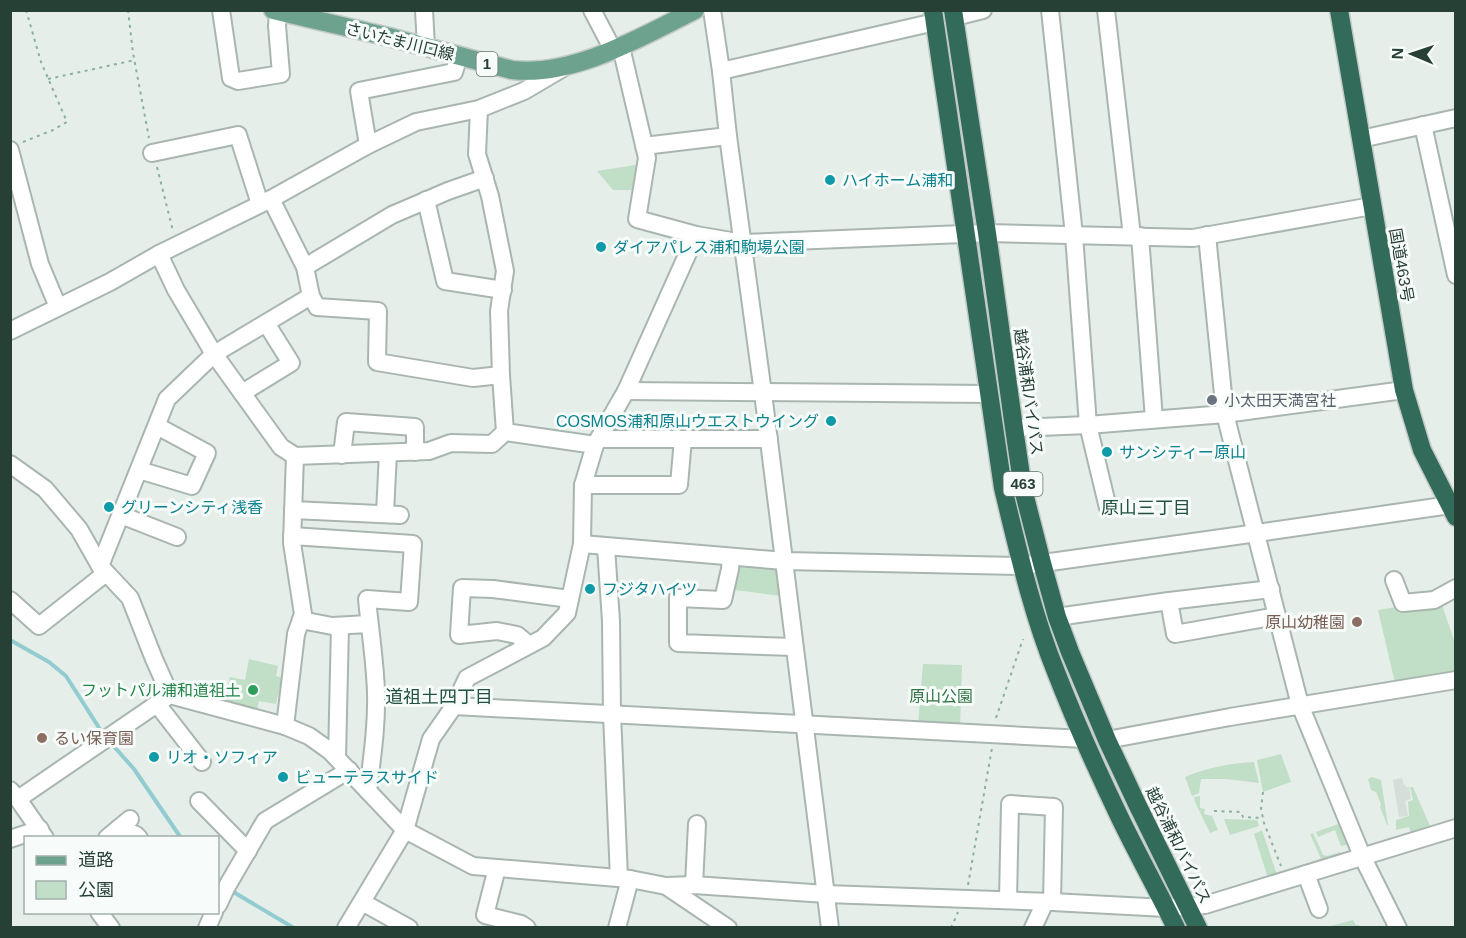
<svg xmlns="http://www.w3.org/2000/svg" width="1466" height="938" viewBox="0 0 1466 938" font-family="Arial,'Noto Sans JP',sans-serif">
<rect width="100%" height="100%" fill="#e6eeea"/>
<path fill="#d5ded9" d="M1402 778 1404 785H1405L1406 787H1409L1411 799 1405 801 1408 816 1399 817 1393 780Z"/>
<g fill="#c1dec6">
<path d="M642 164 638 190H613L597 171Z"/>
<path d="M733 561 777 565 781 596 727 589Z"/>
<path d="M1441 602 1455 643V672L1395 683 1378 610 1402 606Z"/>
<path d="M249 659 278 666 276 676 282 678 276 704 259 701 257 710 224 702 230 677 245 680Z"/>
<path d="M923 664 962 665 960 728 918 726Z"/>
<path d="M1281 754 1291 782 1263 792 1257 760Z"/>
<path d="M1254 762 1259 783 1226 779H1201L1199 793 1192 796 1185 777C1206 768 1231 763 1254 762Z"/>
<path d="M1372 777 1381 780 1388 825H1387L1380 807 1381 804 1376 792 1371 790 1368 779Z"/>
<path d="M1410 787H1413L1430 826 1411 832 1409 827 1396 830V820L1409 816 1408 802 1413 800Z"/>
<path d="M1200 796V808L1205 809 1204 814 1212 816 1218 830 1210 833 1195 802 1194 797Z"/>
<path d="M1224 819 1257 820 1259 826 1230 835Z"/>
<path d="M1341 823 1350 844 1341 846 1335 830 1318 837 1316 832Z"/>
<path d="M1262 830 1277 875 1268 878 1254 834Z"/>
<path d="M1313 833 1323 855 1327 856 1340 852 1342 854 1352 850 1354 853 1322 861 1310 834Z"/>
<path d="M1353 920 1356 925H1359L1360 927H1331V926Z"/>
</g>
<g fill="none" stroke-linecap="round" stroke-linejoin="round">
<g stroke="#92ccd0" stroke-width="4">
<path d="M10 640 49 662 66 676 103 734"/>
<path d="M110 742 134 769 181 838"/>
<path d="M230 890 294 928"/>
</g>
<g stroke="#a9b6b0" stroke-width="20">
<g id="minor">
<path d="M221 10 231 78 238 81 281 74 277 26 278 12"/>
<path d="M424 10 426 47"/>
<path d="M592 10 613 50"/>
<path d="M712 10 721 71 728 136 763 393 830 928"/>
<path d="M1050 10 1074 235 1088 425 1108 508"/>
<path d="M1106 10 1132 236"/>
<path d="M955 17 983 10"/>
<path d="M621 47 647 158 637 219 696 235 743 243 987 233 1193 238 1372 206"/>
<path d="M721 71 935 22"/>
<path d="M479 109 477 154 490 196 505 271 499 311 501 375 505 432 595 445"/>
<path d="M1423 125 1456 275"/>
<path d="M1361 139 1456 118"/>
<path d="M368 145 359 91 454 72 459 56"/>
<path d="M644 146 728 136"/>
<path d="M10 150 40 264 58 307"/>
<path d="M152 153 238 135 260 204"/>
<path d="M271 199 305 267 311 296 317 307 378 311 377 362 473 378 501 375"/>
<path d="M426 200 445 281 503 290"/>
<path d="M1207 235 1225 414 1300 705 1362 856 1398 928"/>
<path d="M1140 236 1154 419"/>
<path d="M159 254 176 290 214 354 281 447 295 456 429 451 451 443 492 444 505 432"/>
<path d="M305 267 392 215 448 191 485 178"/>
<path d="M10 331 110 282 159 254 271 199 368 145 416 122 479 109 524 91 563 68"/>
<path d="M626 391 989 394"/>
<path d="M242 393 291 363 266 323"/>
<path d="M1014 428 1088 425 1225 414 1404 390"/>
<path d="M600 439H769"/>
<path d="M342 455 346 422 415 427V452"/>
<path d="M295 456 292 543 303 614 296 634 285 726 309 736 330 751 405 830 473 866 630 879 666 886 694 885 826 894 1052 902 1166 908 1205 905 1456 828"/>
<path d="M10 464 45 489 79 529 100 566 130 598 154 659 170 695 18 799"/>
<path d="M139 470 192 486 207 453 157 426"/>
<path d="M583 485H679L683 439"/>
<path d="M293 510 400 515"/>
<path d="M385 513 388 453"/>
<path d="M121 515 177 537"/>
<path d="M292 536 413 544 409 602 367 599C370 630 375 661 376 692 377 725 372 758 368 791"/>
<path d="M582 544 784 561 1022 566 1257 533 1450 505 1456 502"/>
<path d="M606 547 611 621 612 714 619 878"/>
<path d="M731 557 730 569 723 600 678 598V643L794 647"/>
<path d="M100 566 167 399 214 354 311 296"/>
<path d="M1394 580 1403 603 1434 600 1456 588"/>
<path d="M10 600 39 626 106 573"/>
<path d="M1169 601 1175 634 1277 616"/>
<path d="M1057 617 1169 601 1271 589"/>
<path d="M301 620 332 626 369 624"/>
<path d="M529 645 517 635 497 631 459 635 462 588 493 589 570 599"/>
<path d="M170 695 285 726"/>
<path d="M157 704 202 762"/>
<path d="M454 706 1084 739"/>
<path d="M1107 740 1230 717 1456 680"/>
<path d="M337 758 340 626"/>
<path d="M10 790 18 799 45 838"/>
<path d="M199 801 248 851"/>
<path d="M119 828 136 835 139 838"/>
<path d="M107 838 130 819"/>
<path d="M10 839 40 829"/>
<path d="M497 868 485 915 521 924 527 928"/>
<path d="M1306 874 1319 909"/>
<path d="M694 885 697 824"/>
<path d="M666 886 728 928"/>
<path d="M1008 900 1010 804 1054 807 1052 902"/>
<path d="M362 902 409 928"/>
<path d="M218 905 226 888 265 821 349 770"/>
<path d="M99 912 111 928"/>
<path d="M207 928 214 912"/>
<path d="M346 928 405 830 431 739 454 706 467 678 543 638 567 613 582 544 583 485 595 445 626 391 696 235"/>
<path d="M617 928 630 879"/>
<path d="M1033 928 1045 902"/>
</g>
</g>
<g stroke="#c2cac7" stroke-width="21">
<path id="major" d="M273 10 389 37 512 70C574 77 641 37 695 10"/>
</g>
<g stroke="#c2cac7" stroke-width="21">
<g id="highway">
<path d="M933 10 1003 488C1018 550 1032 613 1056 672 1075 721 1097 770 1120 818 1138 855 1158 891 1176 928"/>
<path d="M953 10 987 233 1014 428 1023 489 1042 563 1057 617 1070 652 1107 740 1137 804 1198 928"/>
<path d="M1339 10 1404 390 1422 450 1456 517"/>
</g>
</g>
<g stroke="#89b0a0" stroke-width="2" stroke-dasharray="3 4.5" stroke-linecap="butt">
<path d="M128 10 133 53 149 138"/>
<path d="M48 79 135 60"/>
<path d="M23 142 53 130 67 122 41 62 26 10"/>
<path d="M157 167 173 231"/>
<path d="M996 718 1023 639"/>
<path d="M1263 792 1261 809 1264 823 1281 866"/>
<path d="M1214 811 1241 812 1243 817 1263 818"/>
<path d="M968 885 992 748"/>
<path d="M951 928 958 912"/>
</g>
<use href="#minor" stroke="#fff" stroke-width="16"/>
<use href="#major" stroke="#6da28f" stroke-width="18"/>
<use href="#highway" stroke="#336b5a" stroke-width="18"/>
</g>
<g fill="#0f9aa8" stroke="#f7fbf9" stroke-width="2">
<circle cx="830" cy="180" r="6"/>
<circle cx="601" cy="247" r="6"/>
<circle cx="831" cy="421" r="6"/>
<circle cx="1107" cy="452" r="6"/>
<circle cx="109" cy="507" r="6"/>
<circle cx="590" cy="589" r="6"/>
<circle cx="154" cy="757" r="6"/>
<circle cx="283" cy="777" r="6"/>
</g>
<circle fill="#6b7280" stroke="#f7fbf9" stroke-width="2" cx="1212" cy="400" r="6"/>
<g fill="#8d6e63" stroke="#f7fbf9" stroke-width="2">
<circle cx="1357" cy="622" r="6"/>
<circle cx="42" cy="738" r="6"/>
</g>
<circle fill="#2e9e5b" stroke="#f7fbf9" stroke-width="2" cx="253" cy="690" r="6"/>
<g text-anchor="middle" stroke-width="6" stroke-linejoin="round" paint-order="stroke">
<g fill="#f7fbf9" stroke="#657870" stroke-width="1.5">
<rect x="476.5" y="52" width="21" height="24" rx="4.5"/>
<rect x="1003.5" y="472" width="39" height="24" rx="4.5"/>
</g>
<g font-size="15" font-weight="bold" fill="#264036">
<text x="487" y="69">1</text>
<text x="1023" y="489">463</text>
</g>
<g font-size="16" fill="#264036" stroke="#f7fbf9">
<text transform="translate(400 41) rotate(14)" y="6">さいたま川口線</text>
<text transform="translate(1402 265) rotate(80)" y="6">国道463号</text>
<text transform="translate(1029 392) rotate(82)" y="6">越谷浦和バイパス</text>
<text transform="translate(1179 845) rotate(64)" y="6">越谷浦和バイパス</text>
</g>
<g font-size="16" fill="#0d838f" stroke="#f7fbf9" text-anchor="start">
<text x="842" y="186">ハイホーム浦和</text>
<text x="613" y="253">ダイアパレス浦和駒場公園</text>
<text x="819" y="427" text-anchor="end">COSMOS浦和原山ウエストウイング</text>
<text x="1119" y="458">サンシティー原山</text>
<text x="121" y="513">グリーンシティ浅香</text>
<text x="602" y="595">フジタハイツ</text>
<text x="166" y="763">リオ・ソフィア</text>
<text x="295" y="783">ビューテラスサイド</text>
</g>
<g font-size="16" fill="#5b616d" stroke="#f7fbf9" text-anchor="start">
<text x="1224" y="406">小太田天満宮社</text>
</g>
<g font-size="16" fill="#785e54" stroke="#f7fbf9" text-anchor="end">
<text x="1345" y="628">原山幼稚園</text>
<text x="54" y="744" text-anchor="start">るい保育園</text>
</g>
<g font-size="16" fill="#27864d" stroke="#f7fbf9" text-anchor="end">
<text x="241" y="696">フットパル浦和道祖土</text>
</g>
<g font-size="16" fill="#317545" stroke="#f7fbf9">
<text x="941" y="702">原山公園</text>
</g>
<g font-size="18" fill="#225242" stroke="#f7fbf9">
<text x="1146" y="514">原山三丁目</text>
<text x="439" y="703">道祖土四丁目</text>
</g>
</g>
<rect width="1466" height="938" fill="none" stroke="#264036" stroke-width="24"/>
<rect x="24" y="836" width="195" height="78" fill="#f7fbf9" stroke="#a3b0ab" stroke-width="1.5"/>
<rect x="36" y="856" width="30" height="9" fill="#6da28f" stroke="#a3b0ab" stroke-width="1.5"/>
<text x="78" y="866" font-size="18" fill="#264036">道路</text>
<rect x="36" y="881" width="30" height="18" fill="#c1dec6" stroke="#a3b0ab" stroke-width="1.5"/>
<text x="78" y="896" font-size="18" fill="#264036">公園</text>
<g transform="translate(1412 54) rotate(272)" stroke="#f7fbf9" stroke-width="4.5" paint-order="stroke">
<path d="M0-4.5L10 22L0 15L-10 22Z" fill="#264036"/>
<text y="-9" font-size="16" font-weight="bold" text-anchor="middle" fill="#264036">N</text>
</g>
</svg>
